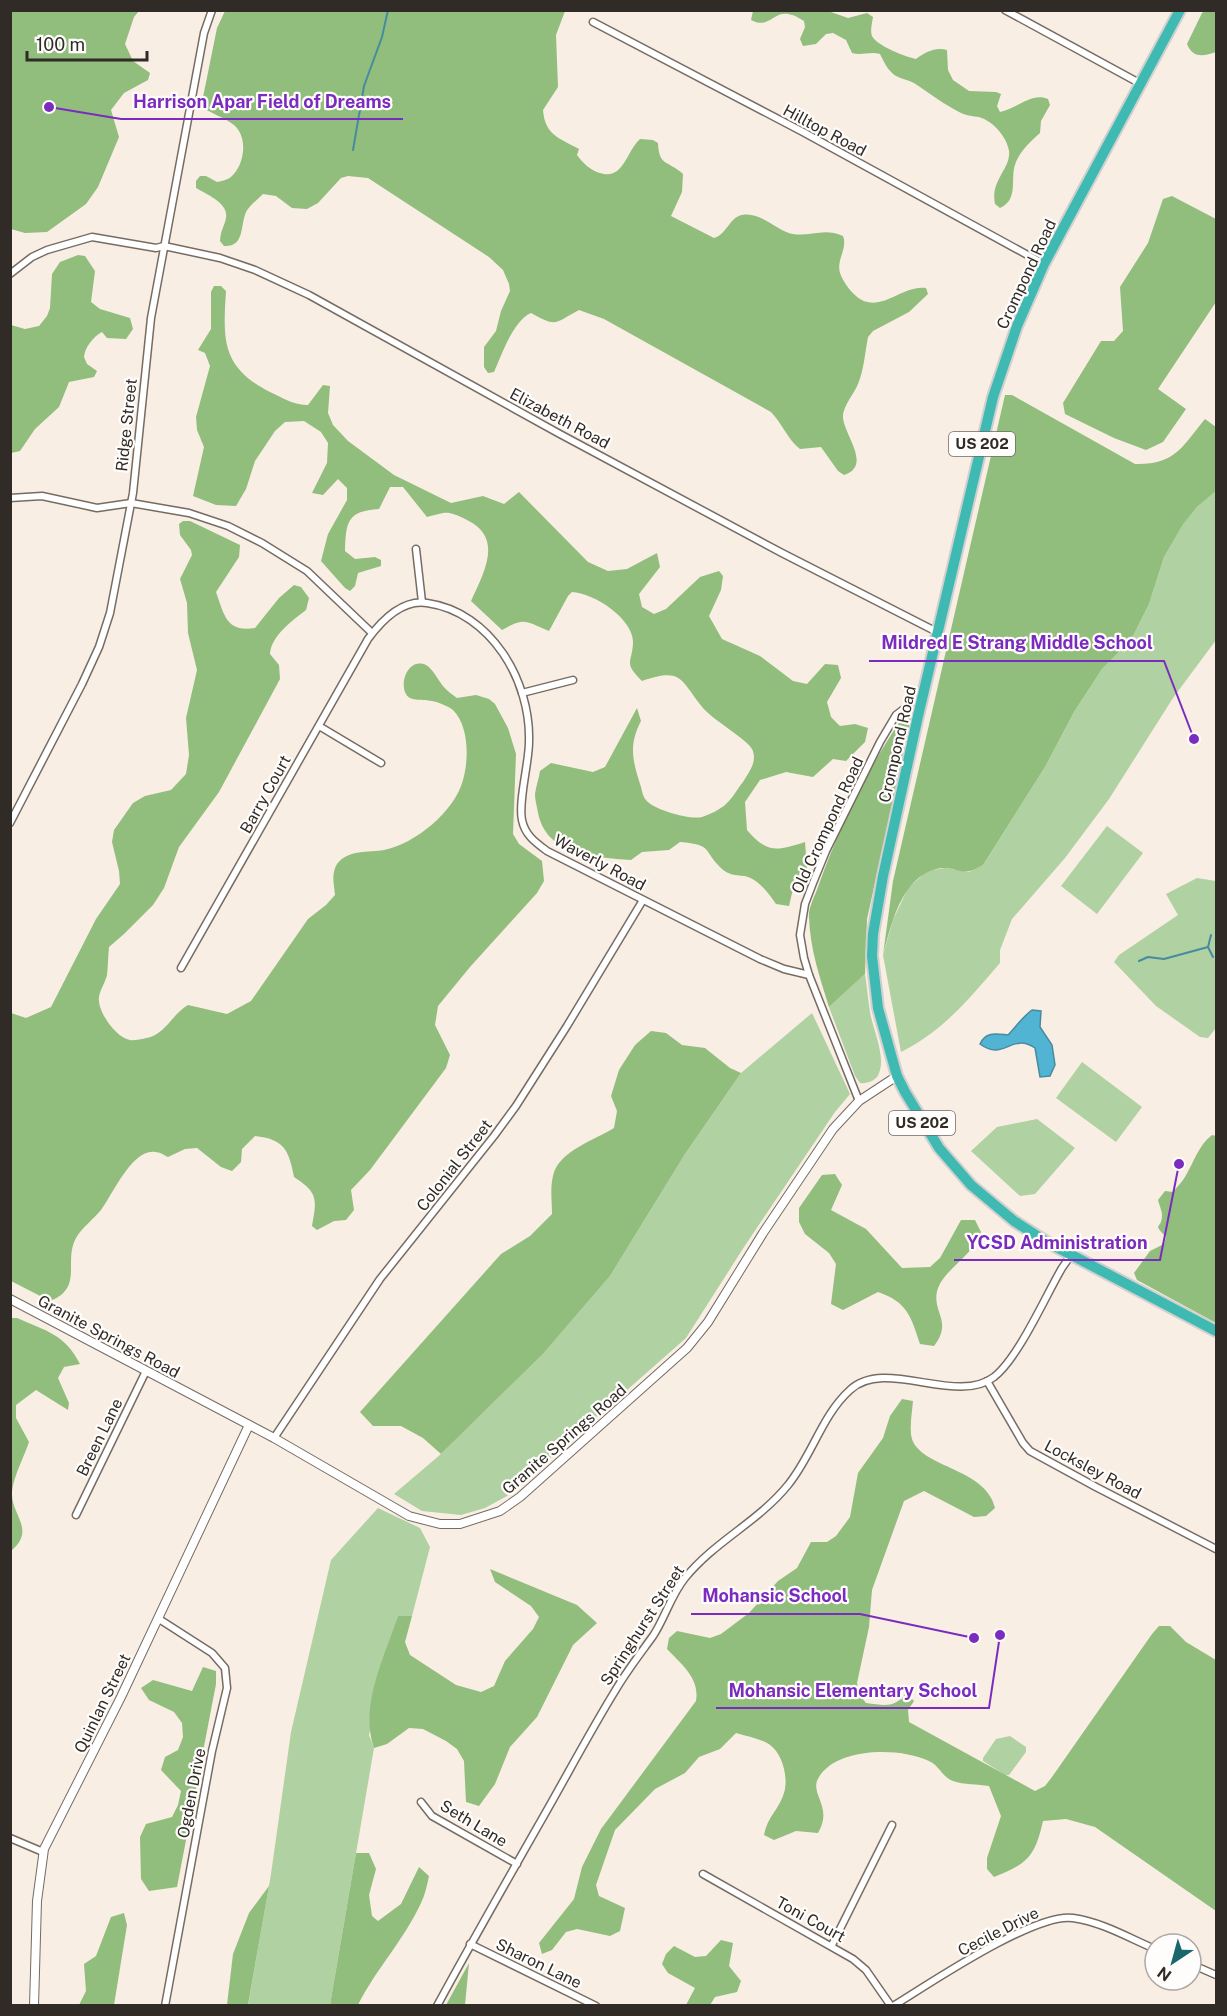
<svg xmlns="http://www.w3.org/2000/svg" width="1227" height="2016" viewBox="0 0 1227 2016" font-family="'Public Sans',sans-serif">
<rect width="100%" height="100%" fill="#f9eee3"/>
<g fill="#b0d1a1">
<path d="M1216 491V640L1173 698 1109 799 1065 858 1012 919 1000 950V963C970 998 943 1031 901 1052L883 955 893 920 908 888 927 871 945 868 969 872 983 865 1045 767 1074 712 1102 669 1131 640 1149 604 1164 557 1183 523 1197 507Z"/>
<path d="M1107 826 1143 853 1097 914 1061 886Z"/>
<path d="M1197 878 1216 881V1028L1208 1038 1200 1037 1156 1006 1114 962 1119 955 1178 915 1166 894Z"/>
<path d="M865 974C867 987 868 1000 870 1012 873 1030 886 1056 879 1073 877 1081 866 1084 860 1083L855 1076 829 1007Z"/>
<path d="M812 1013 850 1094 835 1112 744 1247 686 1338 507 1496 485 1508 461 1515 422 1511 394 1494 441 1454 543 1354 610 1276 685 1154 741 1073Z"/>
<path d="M1082 1062 1142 1107 1116 1142 1056 1098Z"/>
<path d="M1037 1119 1075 1148 1035 1194 1020 1196 971 1151 997 1127Z"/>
<path d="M378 1508 420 1528 430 1547 412 1616H398L369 1735 374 1748 330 2005 248 2006 271 1874 291 1732 331 1560Z"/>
<path d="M1010 1736 1026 1747V1752L1009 1775H1005L983 1761V1758L996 1739Z"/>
</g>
<g fill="#91bd7d">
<path d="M10 11H139L134 17 125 44 133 61 150 73 148 80 124 93 111 110 119 137 98 187 86 204 47 232 25 233 11 229Z"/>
<path d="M225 11H565L556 35 558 87 543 110C545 135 559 138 579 149L577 155C582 162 591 171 600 173 623 181 626 152 640 139L653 140 658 143C659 167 668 160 683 174L682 192 671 216 714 238C726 235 730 217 742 215 761 211 778 232 793 234 810 237 824 227 843 236 848 248 836 260 840 273 843 281 849 290 856 296 879 316 902 284 926 288L928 294 909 312 873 331 868 337C865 352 864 370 858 384 854 394 842 407 843 418 845 436 872 466 844 475L838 471 821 447 800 449C788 440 782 423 771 412L604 319 579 310C554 323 558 328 531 313 513 321 502 354 494 372L488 373 484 367V347L496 331 501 311 510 291 509 284 503 270 489 257 368 178 348 176 341 178 318 203 307 209 292 208 276 196 263 194C258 199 249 206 246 212 240 226 245 247 224 246L220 241C221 228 224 228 226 218 229 203 206 194 196 188V181L200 176H206L217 182C222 181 227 180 231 177 244 166 249 138 234 125 225 118 211 113 201 107L217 28Z"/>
<path d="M753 11H828L848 18 867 13 873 17C872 23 870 31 872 36 877 46 906 57 916 59 926 52 935 47 947 50L948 70 953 80 969 91 996 92 1001 94 997 106 1000 112C1016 109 1032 92 1048 99L1050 105 1041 121 1040 133C1031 141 1021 150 1016 162 1009 177 1020 199 1000 208L995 204C990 180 1011 169 1009 151 1007 137 993 121 979 117 973 116 967 116 961 113 945 105 929 93 914 83 908 80 902 79 896 76 888 71 884 62 880 54 870 51 862 56 852 53L846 40 833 33 826 34 816 44 803 46 800 39 805 27 804 21C773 0 774 32 751 20Z"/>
<path d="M1205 11H1216V52C1204 56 1193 59 1187 44L1202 13Z"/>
<path d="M1172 196 1216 219V302L1158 389 1186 409 1163 442 1146 450 1114 438 1065 414 1063 403 1101 341H1114L1123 331 1120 287 1148 243 1163 199Z"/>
<path d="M78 255 85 256 95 271 91 302 100 309 130 318 133 329 126 339 107 338 102 332C93 337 85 347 84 357L87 364 97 371 94 377 69 382 59 407 35 429 20 451 11 453V325L25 329 39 326 47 316 50 308 52 274 60 262Z"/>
<path d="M214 286H221L226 291C223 339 221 367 270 392 283 398 293 405 308 405L323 385 330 386 328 413 333 425 348 441 394 475 451 503 483 496 504 504 519 492 588 562 608 571 627 569 657 553 660 567 639 594 642 607 654 614 666 609 700 577 719 571 723 576 721 590 709 616 722 639 760 656 793 681 807 684 825 664 838 665 841 678 827 702 831 717 840 726 855 724 868 728 865 742 846 761 833 759 813 777 786 772 760 780 745 802 747 830C768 854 776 851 805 842L807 869 792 893 789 906 776 904C769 893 757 878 744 876 735 875 729 875 722 869 702 850 714 845 680 842L669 850 642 852 631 860C594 857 547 856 538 813 537 807 535 800 535 794 536 786 539 778 540 771L551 763 593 772 605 767 637 708 641 721C628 746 633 762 641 787 642 791 643 797 646 800 654 810 690 820 702 817 709 815 721 809 726 804 733 798 737 789 743 782 749 772 758 761 752 749 748 740 713 720 703 708 680 680 683 667 642 681 623 662 632 664 633 643 634 619 594 593 572 592L568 596 549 631C525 621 525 617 502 630L471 601C484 572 504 538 467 520 446 510 448 512 427 517L403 487H390L379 509C347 511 346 522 345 551L355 559 375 557 381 560V566L358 573 355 586 350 591 345 588 321 561 328 534 347 500V488L338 479 323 495 312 493 327 463 328 443 321 432 304 421 285 422 275 431 255 461 246 489 236 506 216 505 193 496 204 447 197 430 196 417 210 366 205 353 198 350 211 329V292Z"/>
<path d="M1005 395H1012L1135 464C1175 465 1182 447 1205 419L1216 427V491L1197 507 1183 524 1164 557 1149 604 1131 640 1102 669 1074 712 1045 767 983 865C979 867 974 870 970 871 961 873 951 867 942 868 902 873 892 923 883 955L893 881Z"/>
<path d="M183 521H190L240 545 239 557 216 592C224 614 226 633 255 628L279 598 294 585 301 587 309 598 306 610C293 620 271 636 270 654L279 665 280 679 219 792 179 847 164 888 153 905 124 934 109 947C108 956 108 966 107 975 105 983 100 990 99 997 97 1011 116 1038 130 1040 136 1041 148 1038 153 1036 168 1029 174 1013 188 1005L227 1014 251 1001 308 919 326 905 335 895C334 884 331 874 337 864 348 849 369 853 384 850 415 844 455 811 463 780 469 759 469 726 453 710 448 706 438 702 432 701 424 699 410 702 406 694 399 682 409 657 426 665 433 669 438 680 443 686 447 691 452 694 457 698L476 695 489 699 495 704 508 728 516 754 513 834 519 844 542 861 544 881 537 893 470 967 438 1006 435 1025 450 1055 446 1068 370 1170 351 1190 354 1210 346 1220 334 1221 317 1230 312 1226C317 1198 318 1193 294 1177 289 1150 284 1139 255 1136L242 1149 241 1162 232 1171 221 1167 197 1148 185 1149 168 1157C164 1155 160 1152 155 1152 132 1149 113 1194 101 1210 93 1220 82 1227 76 1238 63 1261 84 1288 50 1301L11 1281V1013L26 1018 51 1007 96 919 120 884 119 871 112 842 114 830 133 803 145 796 171 790 186 774 189 755 186 718 197 670 188 633 187 603 180 579 192 555 191 550 180 535 179 524Z"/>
<path d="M908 710 913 711 867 919 865 974 829 1007C820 978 810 949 809 917 808 908 815 896 818 887 839 827 871 761 908 710Z"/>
<path d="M651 1031 666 1033 682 1045 705 1048 730 1068 741 1073 685 1154 610 1276 543 1354 441 1454 423 1438 401 1426H373L360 1412 501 1254 530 1236 552 1214C552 1202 550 1188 553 1176 558 1151 595 1140 614 1128L617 1111 611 1096 619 1070 635 1045Z"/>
<path d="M1212 1135 1216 1136V1323L1137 1280 1134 1273 1150 1251 1164 1244 1166 1237C1151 1221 1162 1231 1162 1215 1162 1211 1159 1204 1158 1200L1165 1191 1173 1192C1177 1187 1182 1182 1185 1177 1194 1162 1198 1146 1212 1135Z"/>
<path d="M835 1174 842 1185 831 1210 866 1229 902 1268 930 1267 940 1258 961 1220H975L981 1232C973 1256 945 1269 938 1288 930 1312 954 1320 934 1346L920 1344C911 1316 907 1302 878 1292L843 1310 831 1304 836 1264 829 1253 805 1234 799 1222V1208L822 1175Z"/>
<path d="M11 1318H17C46 1331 65 1334 80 1364L64 1367 58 1378 69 1403 68 1410 36 1390 16 1405V1418L29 1442C24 1457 14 1475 12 1491 10 1515 37 1529 11 1551Z"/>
<path d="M902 1399 913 1401C912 1412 910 1424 911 1434 914 1468 986 1466 995 1508L986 1516 974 1517 924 1491 904 1501 872 1590 869 1627 857 1683 859 1694 866 1703C884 1705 894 1709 906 1693L914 1701 908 1710 909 1722 1035 1791 1045 1786 1052 1777 1152 1634 1159 1626H1170L1186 1642 1216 1660V1911L1095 1827 1066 1819 1043 1821C1035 1856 1028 1864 994 1877L987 1869V1858L1001 1816 989 1786C978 1784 964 1785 953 1781 942 1777 939 1765 929 1761 900 1747 837 1747 819 1777 808 1794 834 1806 818 1833L796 1831 774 1840 764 1835C767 1817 780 1808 784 1793 789 1777 782 1751 767 1743 758 1738 746 1736 736 1733L720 1749 699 1757 685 1773 655 1789 615 1830 596 1885 599 1896 625 1908 620 1931 610 1936 577 1929 566 1932 552 1950 542 1954 539 1943 574 1899 582 1867 601 1829 696 1701C700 1678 681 1664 667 1649L669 1638 677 1631 710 1638 721 1634 749 1613 778 1581 797 1568 811 1542H827L836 1536 850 1517 858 1473 883 1438 890 1416Z"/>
<path d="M490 1569 577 1605 597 1623 573 1645 537 1717 510 1747 495 1784 479 1806 466 1802 464 1761 457 1749 446 1741 423 1729 409 1728 387 1744 374 1748C359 1706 385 1656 398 1616H412L405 1642 410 1655 456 1685 481 1692 494 1686 505 1661 533 1629 539 1617 531 1606 495 1582Z"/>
<path d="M203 1667 216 1671V1684L177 1887 149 1891 141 1879 140 1837 146 1824 172 1817 178 1805 181 1791 161 1770 165 1757 178 1750 183 1737 182 1723 174 1712 149 1700 141 1688 153 1680 192 1691Z"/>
<path d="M356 1853H369L376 1869 369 1895 372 1916 378 1921 401 1904 419 1867 429 1876C427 1885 425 1895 421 1903 404 1940 376 1969 358 2005H330Z"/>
<path d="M269 1886 248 2005H227L233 1954 249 1913Z"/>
<path d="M124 1913 127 1925 114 2005H79L86 1991 84 1964 96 1956 111 1917Z"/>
<path d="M721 1940 733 1943 729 1966 741 1981 737 1992 715 1997 710 2005H686L695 1988 668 1973 662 1964 666 1954 674 1946 695 1957 706 1956Z"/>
<path d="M469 1963 465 2005H446Z"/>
</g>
<path fill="#51b4d2" stroke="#478b9f" stroke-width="1.5" d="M1032 1010 1041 1011 1040 1027 1052 1045 1055 1065 1050 1076 1040 1077 1035 1048C1011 1032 1004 1062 980 1044 986 1031 997 1034 1008 1035 1016 1027 1023 1016 1032 1010Z"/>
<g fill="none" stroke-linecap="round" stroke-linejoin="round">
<g stroke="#478b9f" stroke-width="2">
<path d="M353 150 364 86 382 37 388 10"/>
<path d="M1211 935 1208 947 1213 957"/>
<path d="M1139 961 1148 957 1164 959 1208 947"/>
</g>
<g stroke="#766c63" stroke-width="9">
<g id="minor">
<path d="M1005 10 1141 84"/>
<path d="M593 22 803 132 1044 264"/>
<path d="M10 274 32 257 47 250 92 237 156 248 164 246 220 258 255 270 309 295 558 433 782 553 937 632"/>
<path d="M10 498 42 496 97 508 131 503 189 513 228 526 262 543 307 571 372 633"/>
<path d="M416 549 422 602"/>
<path d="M522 693 573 680"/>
<path d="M319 726 381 763"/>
<path d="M10 823 82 684 99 647 110 613 133 493 151 318 204 33 212 10"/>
<path d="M181 968 368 639C382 620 402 599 427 603 491 612 531 681 529 742 529 763 518 802 522 820 525 835 535 842 547 851L760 959 784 969 809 975"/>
<path d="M859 1101 809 975 804 958 800 935 805 904 813 883 826 851 880 742 896 715 909 705"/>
<path d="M987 1381 1023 1443 1030 1451 1096 1487 1216 1549"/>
<path d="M274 1438 380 1279 494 1136 516 1106 567 1026 643 900"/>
<path d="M76 1515 146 1371"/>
<path d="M159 1619 212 1653 225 1668 227 1688 212 1751 165 2006"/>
<path d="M421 1802 432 1816 517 1864"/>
<path d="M10 1838 43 1852"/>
<path d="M703 1874 853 1959 866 1970 891 2006"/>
<path d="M470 1944 596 2006"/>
<path d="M832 1945 892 1825"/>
<path d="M1191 1964 1216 1975"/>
<path d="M437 2006C470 1945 504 1886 538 1826 564 1781 588 1735 615 1691 626 1672 640 1654 653 1636 665 1618 671 1595 685 1578 715 1541 758 1522 788 1485 812 1456 822 1415 850 1390 885 1357 956 1406 994 1377 1019 1357 1045 1297 1062 1268L1071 1255"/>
<path d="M893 2006C929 1984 1035 1912 1073 1918 1102 1922 1129 1938 1155 1949"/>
</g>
</g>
<g stroke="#766c63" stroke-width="10">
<g id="tertiary">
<path d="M10 1299 274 1438 409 1516 440 1524H460L500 1511 520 1497 687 1348 708 1322 763 1233 833 1129 859 1101 897 1076"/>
<path d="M34 2006 37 1901 44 1849 121 1697 249 1425"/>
</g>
</g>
<g stroke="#d1d0cf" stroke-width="14">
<path id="trunk" d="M1180 10 1044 264 1017 326 993 397 918 716 883 876 873 934 872 956 878 1008 897 1076 905 1092 939 1148 971 1185 1014 1221 1045 1241 1216 1331"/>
</g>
<use href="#minor" stroke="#fff" stroke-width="6"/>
<use href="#tertiary" stroke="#fff" stroke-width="8"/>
<use href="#trunk" stroke="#3fbab3" stroke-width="10"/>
</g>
<g text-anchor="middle" stroke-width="4.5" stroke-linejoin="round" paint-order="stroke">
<g fill="#fffdfb" stroke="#6e6a67" stroke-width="1.5">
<rect x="949" y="432" width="66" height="24" rx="4.5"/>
<rect x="889" y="1111" width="66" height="24" rx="4.5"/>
</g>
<g font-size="15" font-weight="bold" fill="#302b27">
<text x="982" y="449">US 202</text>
<text x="922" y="1128">US 202</text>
</g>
<g font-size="16" fill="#302b27" stroke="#fffdfb">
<text transform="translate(825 130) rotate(28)" y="6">Hilltop Road</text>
<text transform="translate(1026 274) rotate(-65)" y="6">Crompond Road</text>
<text transform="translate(560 418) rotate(28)" y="6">Elizabeth Road</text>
<text transform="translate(126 425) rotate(-84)" y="6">Ridge Street</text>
<text transform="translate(897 744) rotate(-77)" y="6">Crompond Road</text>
<text transform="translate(265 794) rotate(-61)" y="6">Barry Court</text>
<text transform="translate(827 825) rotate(-65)" y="6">Old Crompond Road</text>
<text transform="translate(600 862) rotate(28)" y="6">Waverly Road</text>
<text transform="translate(454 1165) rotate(-52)" y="6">Colonial Street</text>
<text transform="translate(109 1336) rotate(28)" y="6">Granite Springs Road</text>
<text transform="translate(99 1437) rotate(-64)" y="6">Breen Lane</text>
<text transform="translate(564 1439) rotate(-41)" y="6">Granite Springs Road</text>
<text transform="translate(1093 1469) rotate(28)" y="6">Locksley Road</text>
<text transform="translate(642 1625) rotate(-57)" y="6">Springhurst Street</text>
<text transform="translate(102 1703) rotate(-64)" y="6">Quinlan Street</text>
<text transform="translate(191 1793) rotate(-79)" y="6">Ogden Drive</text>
<text transform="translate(474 1823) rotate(31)" y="6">Seth Lane</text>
<text transform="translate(811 1919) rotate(29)" y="6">Toni Court</text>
<text transform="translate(998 1931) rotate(-27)" y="6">Cecile Drive</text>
<text transform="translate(539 1963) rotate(26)" y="6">Sharon Lane</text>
</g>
</g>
<path fill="none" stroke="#7b2cbf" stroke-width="2" d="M49 107L121 119H403M1194 739L1164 661H869M1179 1164L1160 1260H954M974 1638L860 1614H691M1000 1635L989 1708H716"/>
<g fill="#7b2cbf" stroke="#fffdfb" stroke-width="2">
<circle cx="49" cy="107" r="6"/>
<circle cx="1194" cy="739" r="6"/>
<circle cx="1179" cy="1164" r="6"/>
<circle cx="974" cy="1638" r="6"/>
<circle cx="1000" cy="1635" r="6"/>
</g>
<g font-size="18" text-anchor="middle" font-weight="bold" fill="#7b2cbf" stroke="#fffdfb" stroke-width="4.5" stroke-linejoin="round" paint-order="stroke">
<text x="262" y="108">Harrison Apar Field of Dreams</text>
<text x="1017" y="649">Mildred E Strang Middle School</text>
<text x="1057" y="1249">YCSD Administration</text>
<text x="775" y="1602">Mohansic School</text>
<text x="853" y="1697">Mohansic Elementary School</text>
</g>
<rect width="1227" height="2016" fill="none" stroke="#302b27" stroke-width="24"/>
<g transform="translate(1173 1962) rotate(216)"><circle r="28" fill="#fffdfb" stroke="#aca9a6" stroke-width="1.5"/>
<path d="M0-4.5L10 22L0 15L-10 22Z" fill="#19666d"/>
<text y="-9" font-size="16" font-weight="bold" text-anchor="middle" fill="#302b27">N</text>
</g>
<path d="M27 51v9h120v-9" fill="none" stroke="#302b27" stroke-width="3"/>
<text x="36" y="51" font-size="18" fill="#302b27" stroke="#fffdfb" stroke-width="4.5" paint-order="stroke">100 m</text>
</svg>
